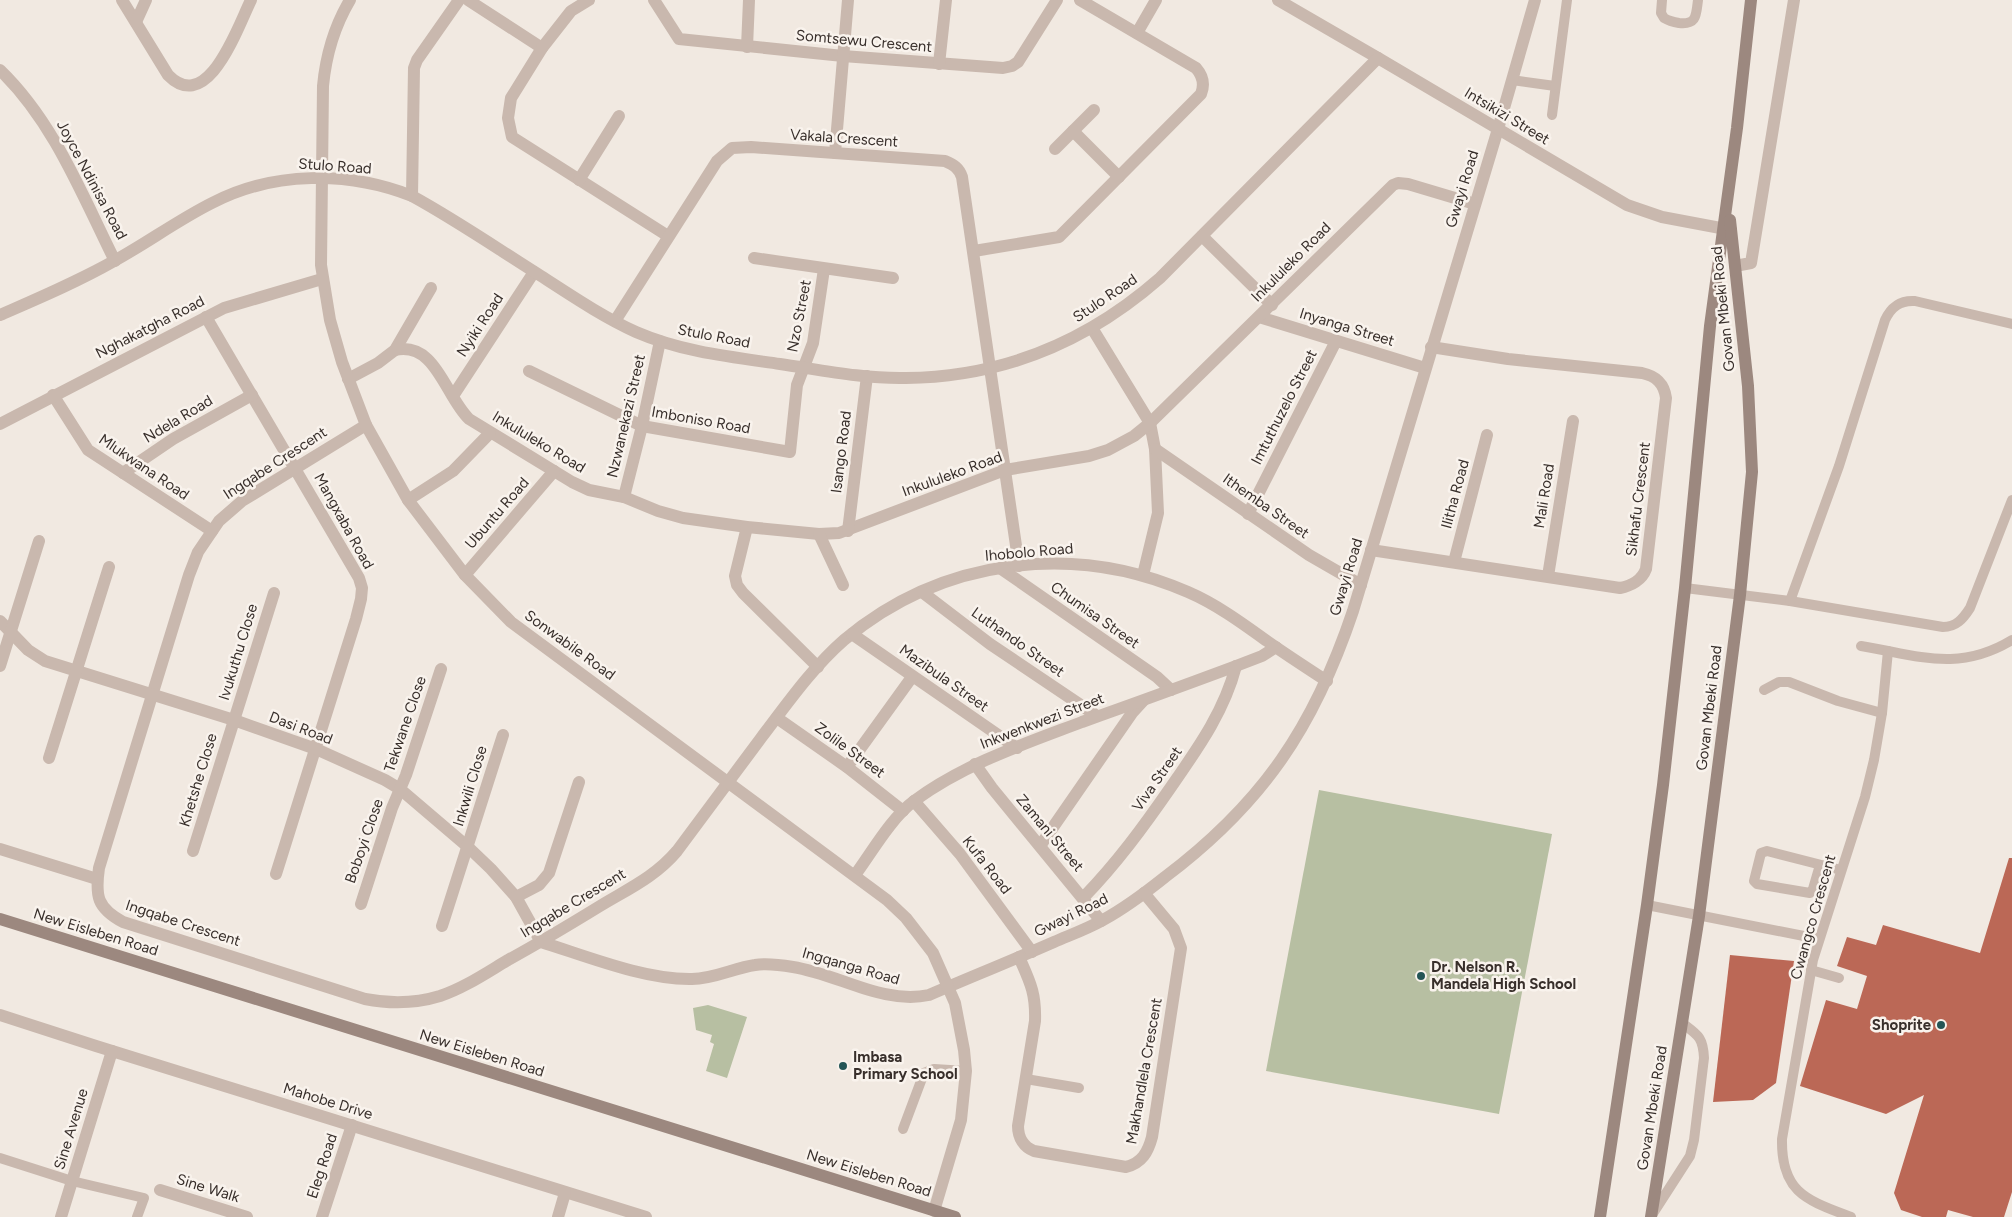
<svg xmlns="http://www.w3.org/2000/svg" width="2012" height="1217" viewBox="0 0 2012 1217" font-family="Figtree,sans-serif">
<rect width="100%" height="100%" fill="#f1e9e1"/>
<g fill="#b7bfa2">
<path d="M1319 790 1552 834 1499 1114 1266 1071Z"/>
<path d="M708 1005 747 1017 727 1078 706 1071 714 1044 710 1042 712 1035 696 1030 693 1008Z"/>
</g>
<g fill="#bb6856">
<path d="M2009 858H2012V1192L2004 1217H1973L1948 1210 1946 1217H1922L1901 1210 1894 1193 1924 1095 1886 1114 1800 1086 1826 1000 1857 1009 1867 976 1837 966 1847 937 1876 945 1883 925 1980 953Z"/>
<path d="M1730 955 1794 961 1776 1083 1753 1100 1713 1102Z"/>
</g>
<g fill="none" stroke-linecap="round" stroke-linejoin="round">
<g stroke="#c9b8ae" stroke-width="10">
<path d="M1662 0 1661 13 1664 18C1669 21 1673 22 1679 23 1697 25 1696 15 1698 0"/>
<path d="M1512 80 1555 86"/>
<path d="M1552 115 1567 0"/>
<path d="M1685 588 1790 601 1943 627C1956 627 1963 619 1970 608L2012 500"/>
<path d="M1790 601 1839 466 1885 320C1891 307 1900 300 1915 301L2012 324"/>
<path d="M1861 646C1917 655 1958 673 2012 640"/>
<path d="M1764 690 1779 682H1789L1838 701 1882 713"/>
<path d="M1820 865 1813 889 1810 893 1757 884 1754 881 1761 853 1767 851 1841 870"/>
<path d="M1647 905 1819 939"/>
<path d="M1811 970 1839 978"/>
<path d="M1026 1079 1079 1088"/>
<path d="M903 1129 924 1073 934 1069 966 1071"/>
<path d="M0 1158 72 1181 144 1198 137 1217"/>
<path d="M1652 1215 1690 1156 1694 1140 1704 1058C1703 1037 1698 1035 1682 1023"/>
<path d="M1851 1217C1807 1200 1781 1193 1782 1139L1813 960 1865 797 1874 760 1882 713 1888 651"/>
</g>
<g stroke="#c9b8ae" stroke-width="12">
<path d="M122 0 168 75C208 116 238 26 251 0"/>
<path d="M468 0 542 48"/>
<path d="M589 0 571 11 542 48 511 98 508 118 512 137 668 236"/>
<path d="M654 0 679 39 843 56 1003 68 1012 66 1018 62 1057 0"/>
<path d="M1278 0 1378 58"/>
<path d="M136 22 146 0"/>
<path d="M1137 33 1156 0"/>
<path d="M747 47 749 0"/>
<path d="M939 64 946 0"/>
<path d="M0 70C54 122 82 195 115 261"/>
<path d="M1073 131 1119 177"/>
<path d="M1055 149 1094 110"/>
<path d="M835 153 848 0"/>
<path d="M579 180 619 116"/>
<path d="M412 196 414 68 417 60 459 0"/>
<path d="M1202 236 1272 305"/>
<path d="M974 251 1059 237 1201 94C1205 84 1203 76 1196 68L1080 0"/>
<path d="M754 258 893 278"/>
<path d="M1735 266 1751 263 1794 0"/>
<path d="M206 317 359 578 362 588 361 599 356 619 276 874"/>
<path d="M1259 317 1425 368"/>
<path d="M615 321 717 161 732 148 751 147 945 161C954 165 959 168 962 177L1019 566"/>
<path d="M1092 328 1150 423 1155 449 1158 513 1143 575"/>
<path d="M395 350C436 341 445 396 469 419L572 482 589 490 624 497 658 511 683 518 747 527 819 534 839 533 1005 470 1089 456 1108 450 1134 436 1150 423 1393 185 1398 183 1408 184 1475 204"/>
<path d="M529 371 642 426 790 452 797 385 813 343 824 269"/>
<path d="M348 379 378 363 395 350 431 288"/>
<path d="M53 395 88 450 212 531"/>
<path d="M453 396 534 272"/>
<path d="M0 424 224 308 322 279"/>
<path d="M366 425 242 501 219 521 198 552 189 575 99 868C95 896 97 908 123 922L365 999C391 1004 414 1004 440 996 464 988 486 973 508 960 539 943 569 925 600 906 628 889 655 877 677 851 705 813 733 776 761 738 787 704 812 668 844 640 942 558 1073 542 1188 592 1216 604 1242 623 1267 641 1287 655 1307 668 1327 681"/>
<path d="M1155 449 1309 555 1361 585"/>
<path d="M123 473 173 439 252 395"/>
<path d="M624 497 642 426 660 341"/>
<path d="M408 500 453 471 490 433"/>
<path d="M1248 514 1336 341"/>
<path d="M747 527 735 576 737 585 743 593 818 667"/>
<path d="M848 531 867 376"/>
<path d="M819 534 843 585"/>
<path d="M1371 550 1620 588C1631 586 1642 580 1646 569L1666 398C1664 383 1656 376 1642 373L1508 359 1431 347"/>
<path d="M1454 562 1487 435"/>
<path d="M1000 568 1157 677 1171 690"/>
<path d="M465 575 554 471"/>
<path d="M1548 576 1573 421"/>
<path d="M922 592 990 644 1097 716"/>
<path d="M0 621 28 650 45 661 234 720 316 749 385 780 400 789 468 847 491 869 516 897 541 942C586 956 645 980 692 979 714 979 734 968 755 965 767 963 781 965 793 967 838 974 883 1005 929 995 971 977 1013 960 1054 942 1070 935 1087 929 1103 920 1125 908 1145 893 1165 877 1263 803 1314 727 1353 611L1498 129 1535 0"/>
<path d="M852 634 1017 748"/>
<path d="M0 666 39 541"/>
<path d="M777 718 847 767 903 811"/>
<path d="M49 758 109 567"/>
<path d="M975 764 992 788 1101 921"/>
<path d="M847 767 912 677"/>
<path d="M914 801 960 854 1032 952"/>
<path d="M1040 846 1132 713 1143 701"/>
<path d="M0 849 97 879"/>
<path d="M193 851 274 593"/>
<path d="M855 875C872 852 891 818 914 801 964 764 1024 744 1082 722 1133 704 1185 685 1236 666L1262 656 1276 647"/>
<path d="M516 897 539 885 549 873 579 782"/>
<path d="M1083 898C1117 863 1144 826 1171 787 1198 748 1224 712 1236 666"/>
<path d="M361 904 392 808 406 775 441 669"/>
<path d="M442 926 503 735"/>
<path d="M1019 957C1030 982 1036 993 1035 1021L1018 1126C1018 1138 1024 1147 1034 1151L1126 1167C1142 1163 1148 1152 1152 1137L1181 948 1174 929 1144 893"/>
<path d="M0 1015 96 1046 646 1217"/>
<path d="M160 1190 247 1217"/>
<path d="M61 1217 112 1051"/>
<path d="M322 1217 352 1125"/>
<path d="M558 1217 565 1193"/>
</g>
<g stroke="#c9b8ae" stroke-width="12">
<path d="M350 0C334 27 326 54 323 86L321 265 330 320 342 362 366 425 408 500 465 575 511 622 887 900 906 918 933 953 955 1003 964 1050 966 1071 961 1120 934 1211"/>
<path d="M0 315C39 298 77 282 114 261 147 243 178 220 212 203 273 171 349 171 412 196 456 220 498 249 541 276 572 296 603 317 636 332 682 352 731 357 780 364 821 370 864 379 906 378 1004 377 1087 342 1160 278L1378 58 1627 205 1662 217 1731 230"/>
</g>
<g stroke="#9c887f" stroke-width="12">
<path d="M0 919 955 1217"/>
<path d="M1600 1217 1647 905 1663 785 1685 588 1710 326 1737 128 1751 0"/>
<path d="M1651 1217 1699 916 1740 595 1752 472 1748 386 1730 220"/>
</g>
</g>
<g fill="#245556" stroke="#f9f3ed" stroke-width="2">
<circle cx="1421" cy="976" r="5"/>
<circle cx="1941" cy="1025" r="5"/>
<circle cx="843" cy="1066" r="5"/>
</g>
<g text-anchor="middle" stroke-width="5" stroke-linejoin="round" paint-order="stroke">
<g font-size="15" fill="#382f2b" stroke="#f9f3ed">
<text transform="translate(864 41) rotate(5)" y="5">Somtsewu Crescent</text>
<text transform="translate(1507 116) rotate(31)" y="5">Intsikizi Street</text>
<text transform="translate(844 138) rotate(4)" y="5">Vakala Crescent</text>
<text transform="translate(335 166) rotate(4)" y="5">Stulo Road</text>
<text transform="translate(92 180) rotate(62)" y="5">Joyce Ndinisa Road</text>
<text transform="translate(1462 189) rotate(-73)" y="5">Gwayi Road</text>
<text transform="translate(1291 262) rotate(-45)" y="5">Inkululeko Road</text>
<text transform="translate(1105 298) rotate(-34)" y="5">Stulo Road</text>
<text transform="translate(1723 309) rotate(-96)" y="5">Govan Mbeki Road</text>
<text transform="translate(799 316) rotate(-79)" y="5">Nzo Street</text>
<text transform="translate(480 325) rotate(-57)" y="5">Nyiki Road</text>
<text transform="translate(150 327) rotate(-27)" y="5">Nghakatgha Road</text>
<text transform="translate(1347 327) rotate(17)" y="5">Inyanga Street</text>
<text transform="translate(714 336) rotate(11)" y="5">Stulo Road</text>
<text transform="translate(1284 407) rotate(-63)" y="5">Imtuthuzelo Street</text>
<text transform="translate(626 416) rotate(-77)" y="5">Nzwanekazi Street</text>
<text transform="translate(178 419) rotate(-31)" y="5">Ndela Road</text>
<text transform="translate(701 420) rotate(10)" y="5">Imboniso Road</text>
<text transform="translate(539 442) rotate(31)" y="5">Inkululeko Road</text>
<text transform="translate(841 452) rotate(-83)" y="5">Isango Road</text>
<text transform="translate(275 463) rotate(-33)" y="5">Ingqabe Crescent</text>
<text transform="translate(144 467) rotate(34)" y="5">Mlukwana Road</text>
<text transform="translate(952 474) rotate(-20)" y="5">Inkululeko Road</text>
<text transform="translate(1455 494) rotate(-75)" y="5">Ilitha Road</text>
<text transform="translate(1544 496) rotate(-81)" y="5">Mali Road</text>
<text transform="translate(1638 499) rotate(-83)" y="5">Sikhafu Crescent</text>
<text transform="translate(1266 506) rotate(35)" y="5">Ithemba Street</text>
<text transform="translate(497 513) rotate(-49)" y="5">Ubuntu Road</text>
<text transform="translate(344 521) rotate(61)" y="5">Mangxaba Road</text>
<text transform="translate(1029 552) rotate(-5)" y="5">Ihobolo Road</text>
<text transform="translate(1346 577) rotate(-73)" y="5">Gwayi Road</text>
<text transform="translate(1095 615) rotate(35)" y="5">Chumisa Street</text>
<text transform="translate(1018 642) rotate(35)" y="5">Luthando Street</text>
<text transform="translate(570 645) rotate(36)" y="5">Sonwabile Road</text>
<text transform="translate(238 652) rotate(-73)" y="5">Ivukuthu Close</text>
<text transform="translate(944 678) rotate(35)" y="5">Mazibula Street</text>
<text transform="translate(1709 708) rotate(-83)" y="5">Govan Mbeki Road</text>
<text transform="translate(1042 721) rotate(-21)" y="5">Inkwenkwezi Street</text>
<text transform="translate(405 724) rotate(-71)" y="5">Tekwane Close</text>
<text transform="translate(301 728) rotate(21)" y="5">Dasi Road</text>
<text transform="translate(850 750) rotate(36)" y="5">Zolile Street</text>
<text transform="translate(1157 779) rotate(-55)" y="5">Viva Street</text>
<text transform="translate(198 780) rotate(-73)" y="5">Khetshe Close</text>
<text transform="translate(470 786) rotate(-73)" y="5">Inkwili Close</text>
<text transform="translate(1050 833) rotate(50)" y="5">Zamani Street</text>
<text transform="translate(364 841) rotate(-71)" y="5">Boboyi Close</text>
<text transform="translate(987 865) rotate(52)" y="5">Kufa Road</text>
<text transform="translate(573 903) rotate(-31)" y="5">Ingqabe Crescent</text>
<text transform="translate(1071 915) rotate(-26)" y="5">Gwayi Road</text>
<text transform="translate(1813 917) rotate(-74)" y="5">Cwangco Crescent</text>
<text transform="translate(183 923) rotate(18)" y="5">Ingqabe Crescent</text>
<text transform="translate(96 932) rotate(17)" y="5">New Eisleben Road</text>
<text transform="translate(851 966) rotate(16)" y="5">Ingqanga Road</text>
<text transform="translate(482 1053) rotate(17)" y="5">New Eisleben Road</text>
<text transform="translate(1144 1071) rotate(-80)" y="5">Makhandlela Crescent</text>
<text transform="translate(328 1101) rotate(17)" y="5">Mahobe Drive</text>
<text transform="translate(1652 1108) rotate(-81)" y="5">Govan Mbeki Road</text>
<text transform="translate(71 1129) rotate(-73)" y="5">Sine Avenue</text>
<text transform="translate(322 1166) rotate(-72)" y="5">Eleg Road</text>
<text transform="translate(869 1173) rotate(17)" y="5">New Eisleben Road</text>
<text transform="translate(208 1188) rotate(17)" y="5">Sine Walk</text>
</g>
<g font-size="15" font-weight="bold" fill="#382f2b" stroke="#f9f3ed" text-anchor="start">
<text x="1431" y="972">Dr. Nelson R.<tspan x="1431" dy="17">Mandela High School</tspan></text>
<text x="1931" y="1030" text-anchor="end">Shoprite</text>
<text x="853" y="1062">Imbasa<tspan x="853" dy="17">Primary School</tspan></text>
</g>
</g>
</svg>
